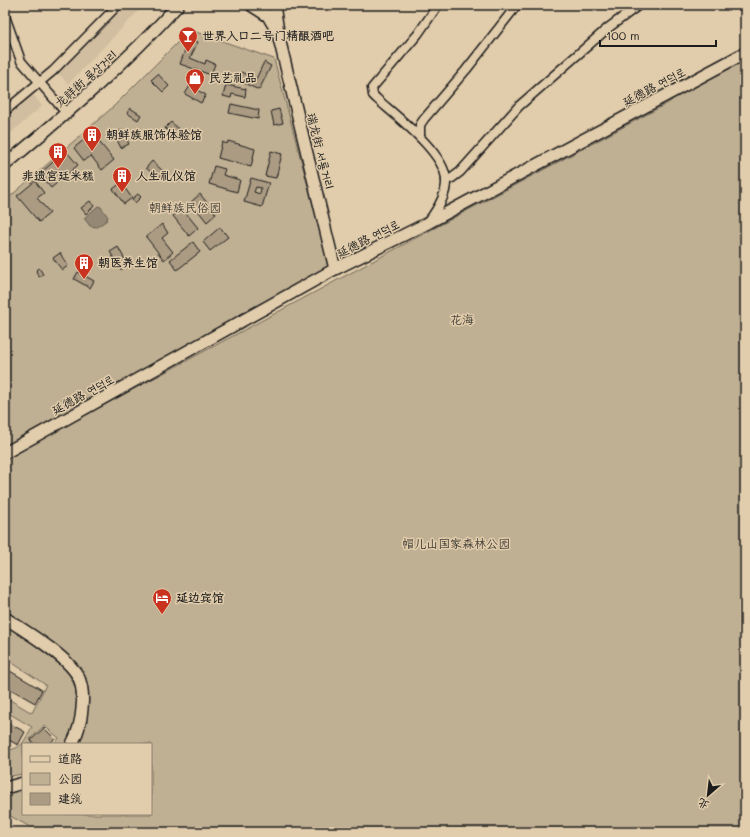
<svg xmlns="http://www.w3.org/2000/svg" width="750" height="837" viewBox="0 0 750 837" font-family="Mali,'LXGW WenKai TC','Poor Story',sans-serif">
<rect width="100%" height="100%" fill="#e1ccab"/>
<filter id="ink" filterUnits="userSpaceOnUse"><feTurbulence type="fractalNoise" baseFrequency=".025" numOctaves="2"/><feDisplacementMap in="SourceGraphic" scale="8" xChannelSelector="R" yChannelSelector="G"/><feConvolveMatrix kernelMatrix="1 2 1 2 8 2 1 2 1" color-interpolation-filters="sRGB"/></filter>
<g filter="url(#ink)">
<g fill="#d1bd9f">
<path d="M118 5H144L68 84 54 68Z"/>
<path d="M30 90 42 106 5 138V112Z"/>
</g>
<g fill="#c0b093" stroke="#6e6658">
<path d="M190 30 274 59 329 265 326 272 20 437 5 447V201L113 107Z"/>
<path d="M745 60V832H39L5 813V792L23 790V814H151V744H80C87 726 89 706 84 686 82 681 15 621 5 612V458L670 102 679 93Z"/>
<path d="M5 624C35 646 80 664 78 708 78 719 72 733 69 744H54L59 738 44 726 30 739 33 744H23V774L5 777V750C23 750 24 740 32 727L5 711V697L32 713 46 685 5 658Z"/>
</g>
<path fill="#958974" stroke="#655d51" d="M98 206 101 207 108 217 107 220 97 227 90 226 84 218Z"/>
<g fill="#ab9b83" stroke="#1c1c1c" fill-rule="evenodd">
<path d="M189 39 198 42 190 58 205 64 206 60 215 64 211 75 180 64Z"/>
<path d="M264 62 271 66 259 90 237 80 241 72 256 79Z"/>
<path d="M158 74 169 86 163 92 151 80Z"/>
<path d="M226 85 246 89 245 97 232 94 231 98 223 96Z"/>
<path d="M190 86 206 95 201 103 185 94Z"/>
<path d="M231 104 259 110 258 119 229 113Z"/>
<path d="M130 108 141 115 138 120 127 113Z"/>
<path d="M279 109 283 123 274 125 271 111Z"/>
<path d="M171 122 183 133 177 139 165 128Z"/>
<path d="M122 130 129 144 121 148 114 134Z"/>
<path d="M92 133 114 160 102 170 91 156 84 161 74 148Z"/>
<path d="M228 141 255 149 251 167 218 158 222 142 227 144Z"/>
<path d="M66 151 78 165 51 188 39 174Z"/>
<path d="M271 151 282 154 276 178 265 176Z"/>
<path d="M152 161 164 172 159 178 146 168Z"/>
<path d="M214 166 225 169 223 175 240 180 237 192 209 184Z"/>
<path d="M251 178 269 183 262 207 244 202ZM256 187 261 188 260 194 254 192Z"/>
<path d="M35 181 44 193 37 198 50 213 39 222 17 196Z"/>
<path d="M121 183 132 198 124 204 113 189Z"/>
<path d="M138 194 141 197 135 203 132 199Z"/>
<path d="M200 194 216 214 207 222 191 202Z"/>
<path d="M90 201 94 206 86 214 81 208Z"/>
<path d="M182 208 198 228 189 236 173 216Z"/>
<path d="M162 224 168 233 162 238 173 252 164 260 146 237Z"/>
<path d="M220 227 228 237 210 251 203 242Z"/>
<path d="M193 242 200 252 177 270 170 260Z"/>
<path d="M118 247 128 265 121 270 110 252Z"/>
<path d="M60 253 68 266 62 270 53 258Z"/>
<path d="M39 268 43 274 39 277 36 271Z"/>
<path d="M78 272 94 281 90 288 74 279Z"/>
<path d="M5 668 42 690 35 703 5 686Z"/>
<path d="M5 721 25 732 18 745 5 738Z"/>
<path d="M44 728 55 739 49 744H34L31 740Z"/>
</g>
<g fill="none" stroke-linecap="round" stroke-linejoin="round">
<g stroke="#1c1c1c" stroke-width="11">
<g id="street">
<path d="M5 16 21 61 67 114"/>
<path d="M5 111 53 71 118 5"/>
<path d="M420 137V125L424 119 466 70 517 5"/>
<path d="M446 180 452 178 460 172 519 106 608 28 639 5"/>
<path d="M428 222C437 210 447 195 446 180 445 153 396 116 377 99L373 95 372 88 418 34 438 5"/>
</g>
</g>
<g stroke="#1c1c1c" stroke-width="14">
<g id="secondary">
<path d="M251 5 268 16 275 28"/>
<path d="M274 5 279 38 335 269"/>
<path d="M5 165C66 114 125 64 178 5"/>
<path d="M5 453 335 269 426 224 745 53"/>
<path d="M5 618C24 630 74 660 80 681 83 690 83 700 82 709 81 722 78 733 72 744"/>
<path d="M5 788 23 783"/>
</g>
</g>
<use href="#street" stroke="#e1ccab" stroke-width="8"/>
<use href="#secondary" stroke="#e1ccab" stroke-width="11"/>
</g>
</g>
<defs>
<g id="bar-pin" transform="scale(1)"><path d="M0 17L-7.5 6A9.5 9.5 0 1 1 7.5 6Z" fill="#c8321e" stroke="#e1ccab"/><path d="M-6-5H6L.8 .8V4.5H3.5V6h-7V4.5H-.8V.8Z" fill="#fff"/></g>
<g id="shop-pin" transform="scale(1)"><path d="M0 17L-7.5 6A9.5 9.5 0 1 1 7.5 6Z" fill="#c8321e" stroke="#e1ccab"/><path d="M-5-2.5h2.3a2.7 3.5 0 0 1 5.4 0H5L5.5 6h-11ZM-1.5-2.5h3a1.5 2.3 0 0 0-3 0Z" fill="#fff"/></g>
<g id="building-pin" transform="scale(1)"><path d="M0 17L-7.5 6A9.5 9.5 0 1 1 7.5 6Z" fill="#c8321e" stroke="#e1ccab"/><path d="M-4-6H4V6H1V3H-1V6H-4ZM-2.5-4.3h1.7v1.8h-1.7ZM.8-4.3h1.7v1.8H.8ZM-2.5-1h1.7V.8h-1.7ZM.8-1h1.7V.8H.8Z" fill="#fff"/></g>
<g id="hotel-pin" transform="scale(1)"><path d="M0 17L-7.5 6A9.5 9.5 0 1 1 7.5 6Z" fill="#c8321e" stroke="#e1ccab"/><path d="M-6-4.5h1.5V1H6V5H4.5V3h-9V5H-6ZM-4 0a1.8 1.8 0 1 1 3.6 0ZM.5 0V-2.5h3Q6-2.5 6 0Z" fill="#fff"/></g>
</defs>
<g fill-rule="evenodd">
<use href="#bar-pin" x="188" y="36"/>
<use href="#shop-pin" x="195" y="78"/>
<use href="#building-pin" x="92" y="135"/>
<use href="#building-pin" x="58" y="152"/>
<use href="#building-pin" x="122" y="176"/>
<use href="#building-pin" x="84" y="263"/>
<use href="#hotel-pin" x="162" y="598"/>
</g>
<g text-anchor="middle" stroke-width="3" stroke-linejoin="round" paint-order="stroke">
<g font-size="12" font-weight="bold" fill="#1c1c1c" stroke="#e1ccab" text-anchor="start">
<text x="202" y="40">世界入口二号门精酿酒吧</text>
<text x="209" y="82">民艺礼品</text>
<text x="106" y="139">朝鲜族服饰体验馆</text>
<text x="58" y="180" text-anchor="middle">非遗宫廷米糕</text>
<text x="136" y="180">人生礼仪馆</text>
<text x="98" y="267">朝医养生馆</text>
<text x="176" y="602">延边宾馆</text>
</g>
<g font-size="12" fill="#1c1c1c" stroke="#e1ccab">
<text transform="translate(86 79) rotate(-42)" y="4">龙祥街 룡상거리</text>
<text transform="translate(654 87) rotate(-28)" y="4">延德路 연덕로</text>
<text transform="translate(320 151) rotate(76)" y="4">瑞龙街 서룡거리</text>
<text transform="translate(368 239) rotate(-27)" y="4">延德路 연덕로</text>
<text transform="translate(83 395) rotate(-29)" y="4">延德路 연덕로</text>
</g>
<g font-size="12" fill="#3d3a34" stroke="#e1ccab">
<text x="185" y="212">朝鲜族民俗园</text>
<text x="462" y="324">花海</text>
<text x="456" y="548">帽儿山国家森林公园</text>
</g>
</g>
<rect width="750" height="837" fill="none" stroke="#e1ccab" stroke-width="20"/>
<rect x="10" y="10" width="730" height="817" fill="none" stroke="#1c1c1c" stroke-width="1.5" filter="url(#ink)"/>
<rect x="22" y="743" width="130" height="72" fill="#e1ccab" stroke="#928672"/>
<rect x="30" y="756" width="20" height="6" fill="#e1ccab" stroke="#928672"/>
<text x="58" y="763" font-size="12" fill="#1c1c1c">道路</text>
<rect x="30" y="773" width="20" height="12" fill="#c0b093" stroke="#928672"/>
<text x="58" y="783" font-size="12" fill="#1c1c1c">公园</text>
<rect x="30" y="793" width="20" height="12" fill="#ab9b83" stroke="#928672"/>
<text x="58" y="803" font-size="12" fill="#1c1c1c">建筑</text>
<g transform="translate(708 795) rotate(208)" stroke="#e1ccab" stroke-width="3" paint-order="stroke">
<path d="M0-3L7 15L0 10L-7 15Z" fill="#1c1c1c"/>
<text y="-6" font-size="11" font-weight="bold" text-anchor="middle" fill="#1c1c1c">北</text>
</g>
<path d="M600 40v6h116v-6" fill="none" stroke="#1c1c1c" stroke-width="2"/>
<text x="606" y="40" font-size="12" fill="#1c1c1c" stroke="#e1ccab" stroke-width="3" paint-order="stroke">100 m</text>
</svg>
